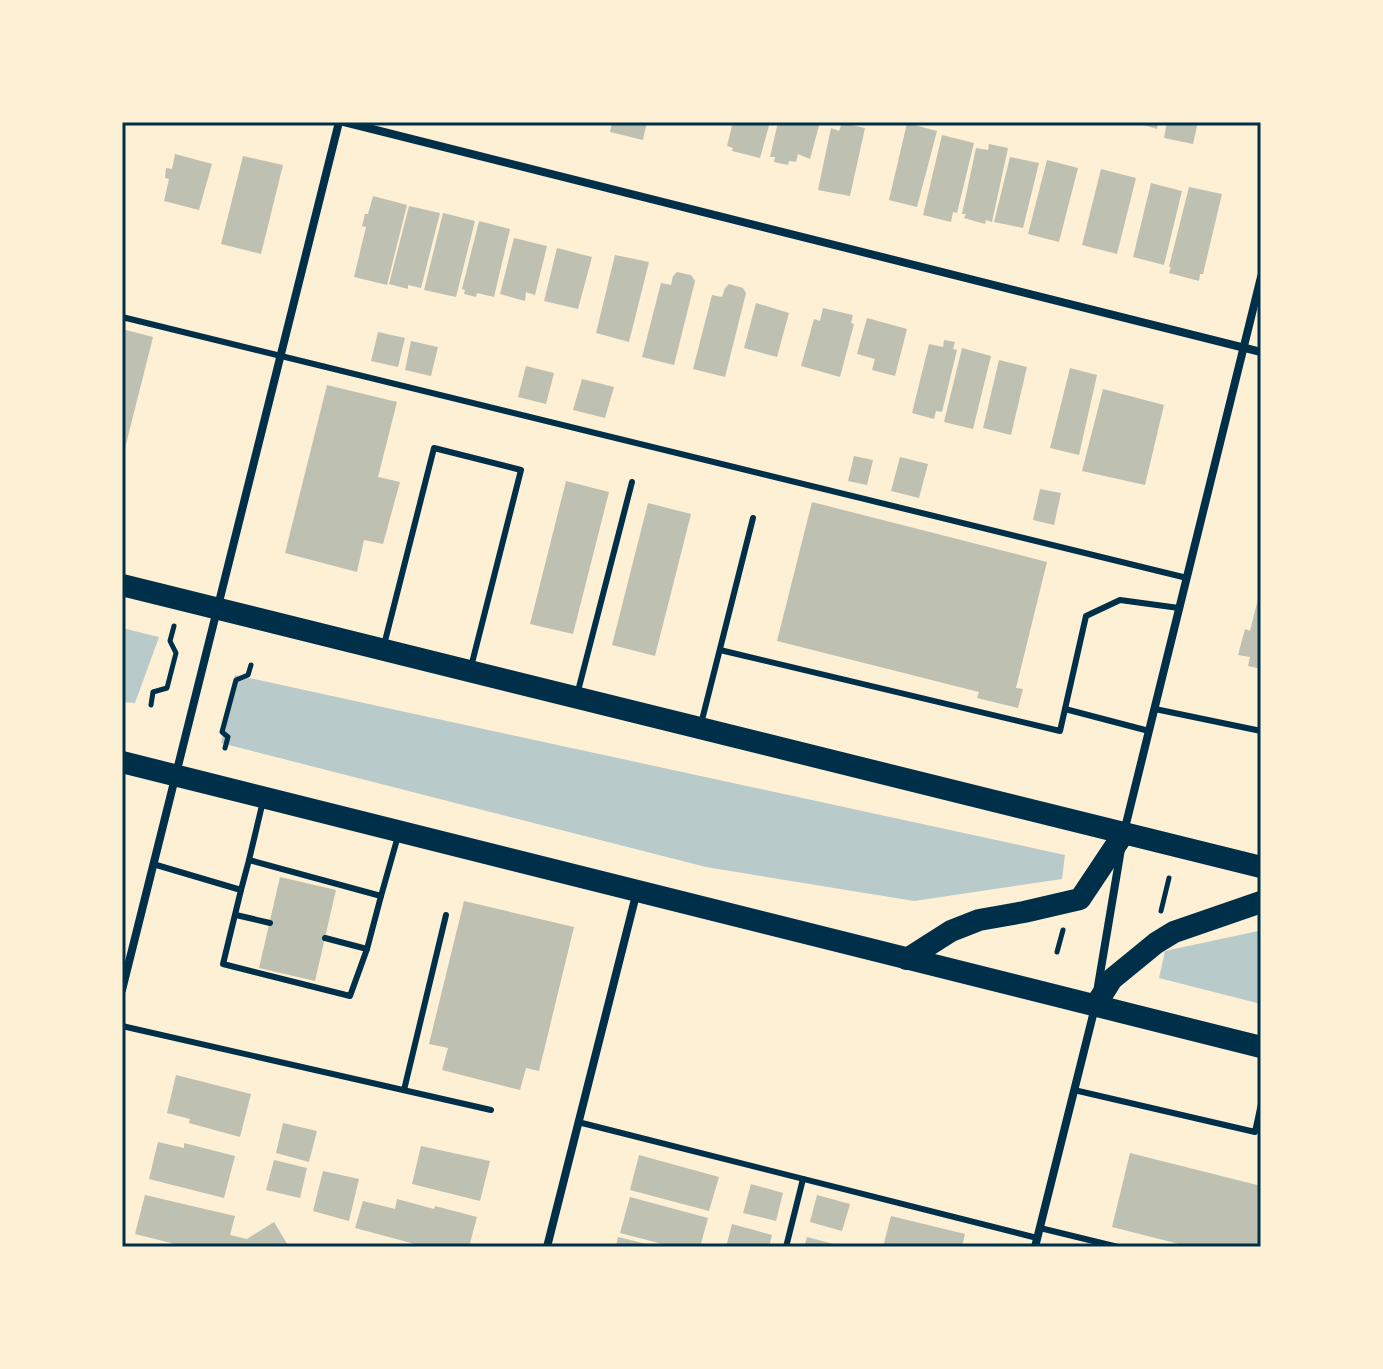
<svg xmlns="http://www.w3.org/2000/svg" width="1383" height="1369" viewBox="0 0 1383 1369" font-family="'Titillium Web',sans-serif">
<rect width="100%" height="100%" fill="#fdf0d5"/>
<g fill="#b9caca">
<path d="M122 628 159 637 135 703 122 702Z"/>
<path d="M235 675 1065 855 1062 879 914 901 706 867 221 743Z"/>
<path d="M1258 931 1261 932V1004L1159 978 1165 951Z"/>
</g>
<g fill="#bec0b2">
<path d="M612 122H647L643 140 610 132Z"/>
<path d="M733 122H770L760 158 732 151 733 148 727 146Z"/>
<path d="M778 122H820L810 159 798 154 796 162 789 161 788 165 774 162 775 157H770Z"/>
<path d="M1133 122H1158L1157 129Z"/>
<path d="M1167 122H1198L1193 144 1164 138Z"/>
<path d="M842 123 865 128 850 196 818 190 831 128 839 131Z"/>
<path d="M907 123 937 131 917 207 889 200Z"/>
<path d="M942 135 974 143 957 213 953 212 951 222 923 215Z"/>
<path d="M989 144 1008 148 992 222 986 220 985 224 964 218 966 214H962L976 148 988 150Z"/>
<path d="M175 154 212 164 199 210 164 201 169 179 165 178 166 168 172 169Z"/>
<path d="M243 156 283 165 261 254 221 244Z"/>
<path d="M1010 157 1039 163 1023 228 994 222Z"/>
<path d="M1047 160 1078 168 1059 242 1028 234Z"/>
<path d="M1101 169 1136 178 1117 254 1082 245Z"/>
<path d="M1151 183 1182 191 1164 265 1133 257Z"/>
<path d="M1189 187 1222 194 1203 274H1200L1199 281 1169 273 1171 267H1169Z"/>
<path d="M373 196 407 205 387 285 354 277 366 227 362 226 365 214H368Z"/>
<path d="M409 206 440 213 421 288 408 285V289L389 284Z"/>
<path d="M443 213 475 221 456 297 424 290Z"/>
<path d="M479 221 510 229 494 297 477 293 476 297 464 294 465 290 462 289Z"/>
<path d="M514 238 547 246 535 295 526 292 525 301 500 294Z"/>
<path d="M557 248 592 257 578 309 544 301Z"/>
<path d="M615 255 649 262 629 342 596 333Z"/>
<path d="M677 272 691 275 695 281 674 365 642 357 661 283 671 285 673 276Z"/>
<path d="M729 284 743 288 746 293 725 377 693 369 712 295 722 297 725 288Z"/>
<path d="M756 303 789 313 777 357 744 348Z"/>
<path d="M823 308 853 315 851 323 854 324 840 377 801 366 814 319 820 321Z"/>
<path d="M867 318 907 329 895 376 872 370 875 359 857 354Z"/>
<path d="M122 329 153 337 123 456H122Z"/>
<path d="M378 332 405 338 398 367 371 361Z"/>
<path d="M944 340 955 342 953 349 957 350 942 412 936 411 934 419 912 413 929 344 943 347Z"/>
<path d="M411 341 438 347 431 376 405 370Z"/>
<path d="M962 348 991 356 973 429 944 422Z"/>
<path d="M999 360 1027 367 1011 435 983 428Z"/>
<path d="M526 366 554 373 546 404 518 397Z"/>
<path d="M1070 368 1097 375 1079 455 1050 448Z"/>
<path d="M582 379 614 387 605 418 573 410Z"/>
<path d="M327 385 397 402 378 477 400 482 383 544 364 540 357 572 285 553Z"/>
<path d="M1103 389 1164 405 1145 485 1082 471Z"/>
<path d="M854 456 873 460 867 485 848 481Z"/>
<path d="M900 457 928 464 919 498 891 491Z"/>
<path d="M566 481 609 492 573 634 530 624Z"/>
<path d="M1040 489 1061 493 1054 525 1033 520Z"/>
<path d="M812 502 1047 562 1016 688 1023 689 1018 708 977 698 979 692 777 641Z"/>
<path d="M648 503 691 514 655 656 612 645Z"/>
<path d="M1260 591H1261V669L1248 666 1250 657 1238 655 1245 629 1250 631Z"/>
<path d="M280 877 336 890 315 981 259 968Z"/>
<path d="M464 901 574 927 539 1071 526 1068 520 1090 442 1070 448 1048 429 1044Z"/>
<path d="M176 1075 251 1094 240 1137 189 1123 190 1119 167 1113Z"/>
<path d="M283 1123 317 1131 309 1162 276 1153Z"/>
<path d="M158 1142 184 1148V1143L235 1156 224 1198 149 1179Z"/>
<path d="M421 1146 490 1161 480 1201 412 1184Z"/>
<path d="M1130 1153 1261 1186V1230L1257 1247H1191L1112 1227Z"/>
<path d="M639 1155 719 1177 709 1211 630 1190Z"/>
<path d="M274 1160 307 1168 300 1198 266 1190Z"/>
<path d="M323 1171 359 1179 349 1221 313 1211Z"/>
<path d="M751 1184 783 1193 776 1221 743 1213Z"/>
<path d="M145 1195 235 1216 230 1235 247 1239 274 1222 289 1247H187L135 1234Z"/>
<path d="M817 1195 850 1204 842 1231 810 1222Z"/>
<path d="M630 1197 708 1218 700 1247H674L620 1233Z"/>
<path d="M397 1199 434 1209 435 1206 477 1217 469 1247H426L355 1228 363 1201 395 1209Z"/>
<path d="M891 1216 965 1234 962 1247H883Z"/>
<path d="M732 1224 772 1235 769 1247H726Z"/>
<path d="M618 1237 655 1246 654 1247H616Z"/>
<path d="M807 1237 841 1246 840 1247H804Z"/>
</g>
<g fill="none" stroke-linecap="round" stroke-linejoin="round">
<g stroke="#003049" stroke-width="5">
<path d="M151 705 153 692 167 688 176 653 170 641 174 626"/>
<path d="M225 748 228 737 222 732 236 680 248 675 251 665"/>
<path d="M1161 911 1169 878"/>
<path d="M1057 952 1063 930"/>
</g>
<g stroke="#003049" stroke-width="6">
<path d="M122 317 1187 578"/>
<path d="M384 645 434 448 521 470 471 667"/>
<path d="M720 650 1060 731 1086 616 1120 600 1179 608"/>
<path d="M578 691 632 482"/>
<path d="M1065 709 1149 731"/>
<path d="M1155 709 1261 731"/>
<path d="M701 724 753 518"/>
<path d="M263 801 249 860 381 896 398 836"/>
<path d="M153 864 241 890 249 860"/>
<path d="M241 890 223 964 350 996 367 949 381 896"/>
<path d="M236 915 270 923"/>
<path d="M325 938 367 949"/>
<path d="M122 1026 491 1110"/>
<path d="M404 1090 446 915"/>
<path d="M1074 1090 1255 1132 1261 1104"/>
<path d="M578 1122 1037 1238"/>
<path d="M1040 1228 1118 1247"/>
<path d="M786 1247 803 1179"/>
</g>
<g stroke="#003049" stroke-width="8">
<path d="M344 122 1261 352"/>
<path d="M1124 832 1261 277"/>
<path d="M1098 986 1121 849"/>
<path d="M122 990 339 122"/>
<path d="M547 1247 637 891"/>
<path d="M1035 1247 1095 1007"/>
</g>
<g stroke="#003049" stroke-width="22">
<path d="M122 585 1261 867"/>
<path d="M122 762 1261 1047"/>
<path d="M907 959 951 931 979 920 1024 912 1080 899 1124 833"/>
<path d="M1095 1006 1112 979 1156 943 1174 932 1261 902"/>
</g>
</g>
<rect width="1383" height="1369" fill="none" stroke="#fdf0d5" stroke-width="248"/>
<rect x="124" y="124" width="1135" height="1121" fill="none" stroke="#003049" stroke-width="3"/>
</svg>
